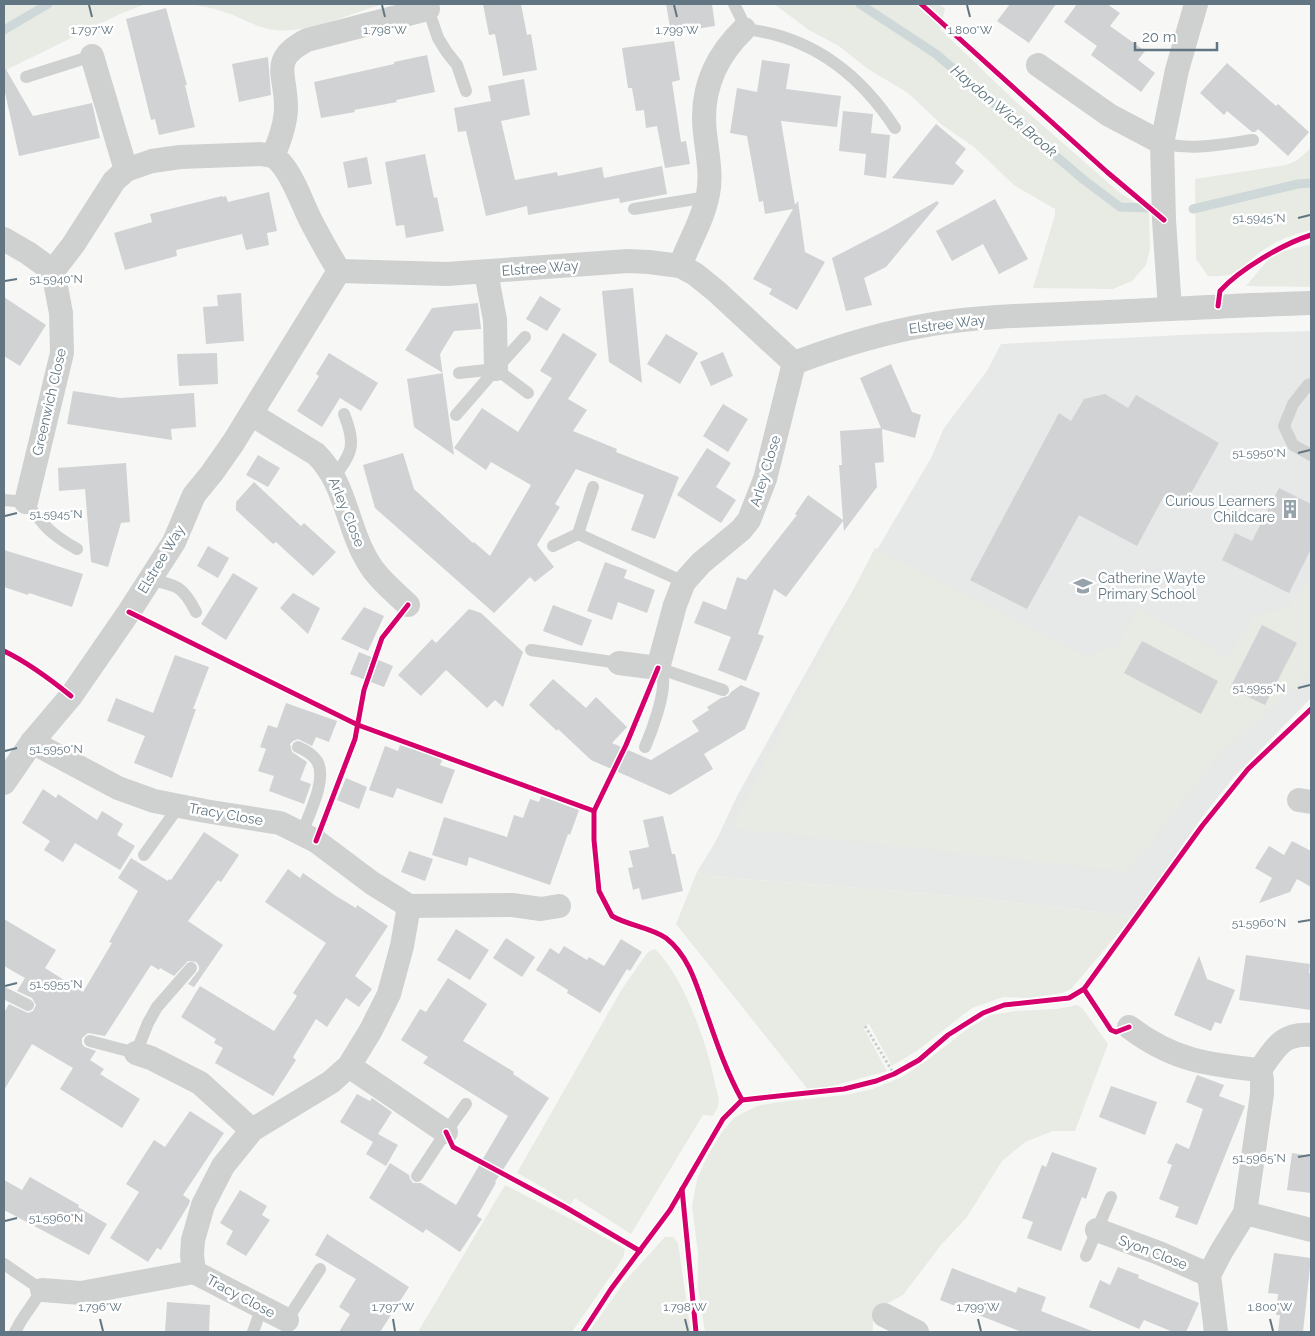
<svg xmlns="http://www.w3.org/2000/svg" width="1315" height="1336" viewBox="0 0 1315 1336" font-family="Raleway,sans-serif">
<rect width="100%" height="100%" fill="#f7f7f6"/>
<path fill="#e6e9e8" d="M1311 331V698L1233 778 1203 816 1133 916 958 896 709 876 697 872 716 841 737 796 828 633 931 458 944 428 987 371 1001 344 1203 334Z"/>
<g fill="#e7ebe4">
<path d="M4 4H146L120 14 4 71Z"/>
<path d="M190 4H383C353 13 305 34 275 30 256 28 242 17 224 12 213 8 201 6 190 4Z"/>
<path d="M774 4H939L945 9 940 29 1015 101 1120 193 1149 211 1150 249 1146 265 1132 281 1113 289 1033 288 1055 215V209L1015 186 974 147 942 125 908 93 868 69 839 46 809 30Z"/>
<path d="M1311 148V230C1297 233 1281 239 1268 247 1242 262 1244 279 1208 276L1196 259 1195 179 1286 165 1296 161Z"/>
<path d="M1311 244V287L1246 286 1267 261 1276 253Z"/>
<path d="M875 548 1086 656 1118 645 1138 608 1228 659 1254 615 1287 609 1306 582 1311 586V673L1220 754 1128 872 731 828Z"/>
<path d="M697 872 709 876 958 896 1133 916 1071 989 1062 993 1028 998 1003 997 972 1008 918 1050 892 1066 869 1024 863 1027 887 1071 810 1092 676 924Z"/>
<path d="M655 949C684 977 707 1044 715 1083 716 1089 719 1096 719 1102 719 1106 715 1112 713 1116L703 1115 631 1234 575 1198 570 1205 544 1188 517 1173 622 989 648 952Z"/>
<path d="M1077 1005 1083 1009 1108 1044 1075 1131H1053L1025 1142 1002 1161 967 1217 941 1245 903 1295 882 1306 873 1319V1332H705L698 1288V1253L692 1207 697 1179 708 1155 722 1132 735 1117 757 1106 779 1102 846 1095 873 1089 902 1077 926 1061 969 1028 991 1015 1016 1011 1057 1009Z"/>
<path d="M505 1185 575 1221 625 1249 623 1258 572 1332H418Z"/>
<path d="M665 1237H673L678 1243 691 1332H589L625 1281Z"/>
</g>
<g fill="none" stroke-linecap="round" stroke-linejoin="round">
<g stroke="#ced8d9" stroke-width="9">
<path d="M860 4 936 54 1084 180 1120 207 1150 208"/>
<path d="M4 30 48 4"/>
<path d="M1193 209 1298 184 1311 183"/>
</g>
</g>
<g fill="#d0d2d3">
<path d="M483 4H521L527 35 531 34 537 70 503 76 495 34 489 35Z"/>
<path d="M666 4H712L715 26 671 33Z"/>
<path d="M1010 4H1056L1029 43 997 21Z"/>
<path d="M1077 4H1107L1120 13 1110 26 1145 51 1138 60 1155 73 1141 92 1091 55 1097 46 1064 22Z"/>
<path d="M166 8 187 85H185L195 127 159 135 155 119 151 120 126 19Z"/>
<path d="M674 41 680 80 672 82 681 142 686 141 690 164 665 168 657 126 646 128 644 110 636 111 632 88H628L622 48Z"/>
<path d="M427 55 435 92 396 100 397 102 354 110 355 112 321 118 314 82 394 64V62Z"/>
<path d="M268 57 271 95 239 102 232 64Z"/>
<path d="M762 60 790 64 786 89 841 96 837 127 781 121 795 205 798 201 805 252 825 262 797 310 769 294 772 289 753 279 793 209 765 214 763 201 759 202 747 136 730 133 737 88 757 92Z"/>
<path d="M1227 63 1276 106 1278 104 1309 132 1288 156 1258 129 1255 132H1252L1227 111 1224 115 1200 93Z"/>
<path d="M4 66 33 116 92 103 100 138 19 156 4 88Z"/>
<path d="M524 79 530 115 501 121 515 180 557 172 558 176 602 167 604 178 662 166 667 194 620 203 619 198 528 215 527 206 486 216 466 131 458 132 454 108 491 101 488 86Z"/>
<path d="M843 111 873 114 871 133 890 135 886 178 864 175 866 154 839 151Z"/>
<path d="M936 124 966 149 955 163 964 171 953 185 892 178Z"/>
<path d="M425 154 434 198 437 197 444 231 406 238 404 225 396 226 385 162Z"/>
<path d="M367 157 372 184 348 188 343 162Z"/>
<path d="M269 192 277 231 267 233 269 245 246 250 242 234 176 250 177 256 125 270 114 233 152 222 150 214 222 196 223 197 226 196 228 202Z"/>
<path d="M995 199 1028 259 999 274 983 244 952 261 936 231Z"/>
<path d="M937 201 939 203 886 267 864 278 872 305 846 311 832 258 888 229Z"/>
<path d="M633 288 642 383 609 362 602 291Z"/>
<path d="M241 293 244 341 206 344 203 307 218 306 217 295Z"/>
<path d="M540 296 561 309 547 331 526 319Z"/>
<path d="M4 297 46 325 20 366 4 356Z"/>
<path d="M478 303 481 329 454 331 440 354 454 455 414 427 407 379 443 373 405 350 432 308Z"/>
<path d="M563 333 597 354 568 399 587 410 573 431 617 449 616 452 679 477 655 539 631 530 644 495 576 469 555 504 560 507 537 545 554 567 535 582 530 577 494 613 375 508 363 465 403 453 414 489 473 543 474 542 490 556 531 485 491 462 486 470 454 448 482 408 518 432 552 378 540 371Z"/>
<path d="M666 334 698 353 680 384 647 364Z"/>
<path d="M723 352 733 376 711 386 700 362Z"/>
<path d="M217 353 218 384 179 386 177 354Z"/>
<path d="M329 353 378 383 361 411 340 398 322 427 297 411 319 376 316 374Z"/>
<path d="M891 364 912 412 921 415 915 438 882 429 884 462 875 463 877 487 844 531 843 521 786 597 774 589 758 634 764 636 746 681 718 670 731 637 694 623 703 601 726 610 737 577 746 580 797 515 795 514 808 495 843 520 839 465H842L840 431 881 428 860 378Z"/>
<path d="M73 391 120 398 194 393 196 427 171 429 172 440 67 424Z"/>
<path d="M1105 394 1128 408 1136 395 1219 443 1184 506 1164 496 1137 546 1079 515 1027 609 970 580 1059 413 1071 421 1084 399Z"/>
<path d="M723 404 748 419 728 452 703 436Z"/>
<path d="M707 448 731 463 716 487 736 500 721 523 677 495Z"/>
<path d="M258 455 280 468 268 487 246 475Z"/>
<path d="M126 463 130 522 121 523 108 567 91 562 85 489 59 491 58 468Z"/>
<path d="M254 482 301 526 304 523 336 552 313 576 276 542 273 544 236 510V502Z"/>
<path d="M1279 488 1311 504V549L1289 593 1222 560 1235 533 1252 541Z"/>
<path d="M208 546 229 558 218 578 197 566Z"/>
<path d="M4 550 83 574 72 607 29 593 28 595 4 587Z"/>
<path d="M605 562 627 570 624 578 655 590 647 613 618 602 612 620 587 611Z"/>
<path d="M233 573 258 588 226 640 201 624Z"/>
<path d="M293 593 320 608 308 634 280 608Z"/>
<path d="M553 605 592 620 582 646 543 631Z"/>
<path d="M364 607 384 616 368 651 341 639Z"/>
<path d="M469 609 481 613 523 652 503 707 495 700 487 708 446 670 421 696 398 675 432 639 436 643Z"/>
<path d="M1262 625 1297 643 1265 705 1230 688Z"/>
<path d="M1142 641 1218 681 1201 714 1124 673Z"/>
<path d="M359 652 393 666 384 687 350 674Z"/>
<path d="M175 655 209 667 193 709H196L172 778 134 763 145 736 107 721 116 698 153 713Z"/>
<path d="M553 679 586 708 596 697 627 727 612 743 651 760 699 731 692 721 709 710 707 707 721 698 728 696 731 692 741 685 760 693 745 729 704 754 713 769 670 795 591 760 558 729 557 731 529 705Z"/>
<path d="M286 703 337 721 329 742 316 737 312 746 298 739 293 741 290 744 292 752 307 762 300 780 311 784 304 804 269 791 274 776 258 771 266 749 260 747 268 725 277 728Z"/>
<path d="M400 745 443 758 440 765 455 770 442 804 397 788 393 798 369 790 385 746 398 751Z"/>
<path d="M346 778 367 787 359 809 337 800Z"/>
<path d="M43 789 56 798 58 794 97 820 102 811 123 824 117 835 135 846 120 870 75 843 63 862 44 850 50 841 22 823Z"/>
<path d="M541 796 579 810 570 835 568 834 550 885 469 857 467 866 432 855 444 817 507 837 514 815 523 818 530 799 539 802Z"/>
<path d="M663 816 672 854H675L683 891 642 900 639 888 633 890 628 868 633 867 629 851 649 847 643 820Z"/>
<path d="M204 832 239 855 221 882 218 880 188 921 223 945 194 987 188 984 199 970V966L196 962 188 961 174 976 160 968 159 970 151 965 105 1036 88 1033 82 1038V1044L85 1047 96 1051 90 1060 104 1069 100 1074 140 1099 122 1128 60 1089 73 1068 32 1044 4 1090V1013L9 1004 28 1013 33 1011 36 1005 32 998 17 991 25 978 4 966V919L56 950 45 968 83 992 112 943 109 942 138 891 118 878 131 858 168 881 169 879 171 880Z"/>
<path d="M1292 841 1311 851V887L1297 879 1290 892 1259 903 1272 878 1255 868 1269 846 1284 855Z"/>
<path d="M409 851 433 859 425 881 401 872Z"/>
<path d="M288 869 300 878 303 873 336 896 356 908 357 905 388 926 355 976 372 989 359 1007 346 998 327 1027 316 1019 293 1057 296 1060 273 1096 215 1063 223 1048 214 1043 216 1039 181 1017 200 986 274 1031 297 996 293 993 326 943 265 902Z"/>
<path d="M456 929 489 950 470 980 437 960Z"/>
<path d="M506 938 535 957 522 977 493 958Z"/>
<path d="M621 939 642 952 630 971 627 969 600 1013 567 993 568 990 536 970 550 948 559 954 564 946 587 960 589 957 604 966Z"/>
<path d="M1246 955 1310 964 1309 973H1311V1010L1239 1000Z"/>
<path d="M1199 956 1207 979 1235 990 1221 1024 1215 1022 1211 1031 1174 1015Z"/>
<path d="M448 978 487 1004 463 1041 514 1072 513 1074 549 1098 495 1182 496 1183 477 1216 482 1219 460 1252 426 1229 423 1233 369 1198 390 1163 409 1175 410 1179 413 1183H421L456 1205 508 1116 423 1063 428 1057 401 1040 420 1009 426 1012Z"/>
<path d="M1197 1075 1224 1085 1219 1096 1245 1106 1197 1225 1175 1217 1179 1207 1159 1199 1172 1165 1167 1163 1176 1143 1189 1149 1203 1109 1186 1102Z"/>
<path d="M1111 1086 1157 1102 1145 1135 1099 1117Z"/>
<path d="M357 1094 370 1101 372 1098 392 1112 378 1134 398 1145 386 1166 366 1154 373 1142 340 1122Z"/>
<path d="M190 1111 224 1133 183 1195 190 1200 189 1204 161 1250 157 1248 148 1262 110 1238 139 1192 126 1184 154 1140 165 1147Z"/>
<path d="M1052 1152 1097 1168 1086 1199 1082 1197 1061 1251 1027 1238 1033 1222 1022 1218 1042 1165 1046 1167Z"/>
<path d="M1292 1153 1311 1156V1193L1287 1190Z"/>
<path d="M30 1177 79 1205 78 1207 107 1224 89 1255 4 1210V1180L22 1190Z"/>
<path d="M240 1190 267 1206 262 1215 270 1220 246 1256 226 1244 233 1231 220 1223Z"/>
<path d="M327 1234 409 1287 380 1332H339L350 1314 339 1307 356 1279 315 1255Z"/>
<path d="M1274 1253 1311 1258 1303 1332H1278L1280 1315H1276L1278 1294 1268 1293Z"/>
<path d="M1118 1267 1139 1275 1138 1278 1199 1303 1186 1332H1173L1144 1320 1139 1329 1089 1307 1100 1280 1110 1285Z"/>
<path d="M952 1268 1016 1293 1018 1287 1046 1297 1041 1311 1092 1331 1091 1332H1022L940 1300Z"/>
<path d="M167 1302 210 1305 209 1332H165Z"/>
</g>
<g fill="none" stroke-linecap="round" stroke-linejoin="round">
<path stroke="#cccdce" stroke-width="3" stroke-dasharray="2.5 2.5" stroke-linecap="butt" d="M865 1026 894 1074"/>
<g stroke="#cfd1d1" stroke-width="12">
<path d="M734 4 741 18 744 29C811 36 859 73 895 128"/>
<path d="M428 9 438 38 446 51 457 65 466 91"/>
<path d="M26 77 92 56"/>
<path d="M1162 143C1192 151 1223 144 1253 140"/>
<path d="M634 209 707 197"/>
<path d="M459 373 496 369 525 337"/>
<path d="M1311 384 1308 385 1293 404 1284 426 1293 445 1311 455"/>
<path d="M456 415 496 369 528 393"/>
<path d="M334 477C353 452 356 444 344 414"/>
<path d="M4 500 26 502C44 526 50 534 77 549"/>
<path d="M578 534 684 582"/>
<path d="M553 546 578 534 593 487"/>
<path d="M150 580C177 585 183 586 196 612"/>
<path d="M531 650 619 663"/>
<path d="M298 747C305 750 313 755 317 761 328 779 308 816 302 833"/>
<path d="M645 747C652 731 665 695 663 678 663 674 661 671 658 668L723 690"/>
<path d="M144 855 179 806"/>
<path d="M4 993 28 1005"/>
<path d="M90 1041 136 1053 148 1023 157 1007 191 968"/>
<path d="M417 1176 446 1132 466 1104"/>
<path d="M1086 1256 1111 1197"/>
<path d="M4 1264 42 1290 21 1321 15 1332"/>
<path d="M287 1320 320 1269"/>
<path d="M253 1332 262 1307"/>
</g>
<g stroke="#cfd1d1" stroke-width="24">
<path d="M92 56 126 170"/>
<path d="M1038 65 1109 115 1162 143"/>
<path d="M4 239 28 253 53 271"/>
<path d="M680 266C689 242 703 220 708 194 712 175 707 152 705 133 700 92 715 57 744 29"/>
<path d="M339 271C329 254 319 237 310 219 301 201 290 167 273 156 280 140 286 124 286 107 286 73 269 60 307 40L428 9"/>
<path d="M486 272 495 320 496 369"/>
<path d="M1170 309 1164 220 1162 143 1177 70 1196 4"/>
<path d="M251 414 316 454C347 484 347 530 370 565 379 580 395 592 408 605"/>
<path d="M26 502 62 353 61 313 53 271 73 245 114 181 126 170 152 161 180 157 260 154 273 156"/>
<path d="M619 663 658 668 675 605 684 582 701 563 741 530 749 520 765 479 794 363"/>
<path d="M32 742 118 788 154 801 205 811 280 823 316 841 372 883 409 906 512 905 541 909 559 906"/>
<path d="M4 783 32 742 71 696 129 612 174 542 194 495 212 473 233 443 339 271 447 274 628 261 649 262 680 266 695 274 716 291 794 363C839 346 885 332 933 324 988 315 1050 315 1107 312 1175 309 1243 305 1311 303"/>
<path d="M1299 800 1311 802"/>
<path d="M1129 1027C1172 1060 1208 1065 1260 1070L1262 1080V1094L1245 1213 1221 1252 1209 1275 1216 1332"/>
<path d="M136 1053 151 1058 200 1083 252 1130"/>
<path d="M349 1066 446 1132"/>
<path d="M1260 1070C1275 1048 1282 1033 1311 1035"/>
<path d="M1245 1213 1311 1230"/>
<path d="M1097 1230 1159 1253 1209 1275"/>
<path d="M194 1272 287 1320"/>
<path d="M42 1290 81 1293 194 1272 192 1255 193 1240 203 1205 223 1166 252 1130 331 1082 349 1066 371 1030 389 994 402 946 409 906"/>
<path d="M884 1315 917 1332"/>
</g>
<g stroke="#fff" stroke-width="8">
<g id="cycleway">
<path d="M921 4 1107 172 1164 220"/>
<path d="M1218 306 1220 291C1240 269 1283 244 1311 235"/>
<path d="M129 612 358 725 594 811"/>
<path d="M4 651C29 663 50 679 71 696"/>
<path d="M658 668 626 745 594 811V840L599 891 612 916C629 926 650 927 666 938 690 957 697 987 707 1015 717 1044 727 1073 742 1100"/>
<path d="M316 841 355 739 364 690 382 638 408 605"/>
<path d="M1084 989 1111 1030 1116 1032 1129 1027"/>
<path d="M446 1132 453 1147 565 1207 640 1251"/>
<path d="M682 1189 696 1332"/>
<path d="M583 1332 611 1289 670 1210 723 1119 742 1100 844 1089 876 1081 894 1074 919 1060 948 1035 983 1013 1004 1005 1069 998 1084 989 1202 826 1248 769 1311 709"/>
</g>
</g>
<use href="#cycleway" stroke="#d6006c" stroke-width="5"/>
</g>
<path fill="none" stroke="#617682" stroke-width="2" d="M89 5 92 17M382 5 385 17M674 5 677 17M967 5 970 17M1298 218 1310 215M5 281 17 279M1298 453 1310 450M5 516 17 513M1298 688 1310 685M5 751 17 748M1298 922 1310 920M5 986 17 983M1298 1157 1310 1155M5 1221 17 1218M100 1319 103 1331M393 1319 395 1331M685 1319 688 1331M978 1319 981 1331M1270 1319 1273 1331"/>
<defs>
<g id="building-bare" transform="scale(1.5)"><path d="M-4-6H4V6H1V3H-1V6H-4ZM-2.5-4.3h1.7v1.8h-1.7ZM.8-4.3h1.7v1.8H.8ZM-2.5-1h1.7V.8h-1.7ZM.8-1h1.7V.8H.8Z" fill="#96a3ab" stroke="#fff" stroke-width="2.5" paint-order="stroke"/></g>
<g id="school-bare" transform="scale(1.5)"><path d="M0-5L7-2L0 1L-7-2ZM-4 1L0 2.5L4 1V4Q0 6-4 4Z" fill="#96a3ab" stroke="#fff" stroke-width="2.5" paint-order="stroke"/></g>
</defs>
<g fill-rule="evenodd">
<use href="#building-bare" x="1290" y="509"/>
<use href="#school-bare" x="1083" y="586"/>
</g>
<g text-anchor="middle" stroke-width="5" stroke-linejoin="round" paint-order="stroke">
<g font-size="14" fill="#617682" stroke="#fff">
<text transform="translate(540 268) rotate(-4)" y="5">Elstree Way</text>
<text transform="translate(947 324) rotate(-7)" y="5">Elstree Way</text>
<text transform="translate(49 402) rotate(-77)" y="5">Greenwich Close</text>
<text transform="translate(765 471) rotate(-73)" y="5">Arley Close</text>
<text transform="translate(347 512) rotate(68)" y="5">Arley Close</text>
<text transform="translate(161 559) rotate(-59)" y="5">Elstree Way</text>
<text transform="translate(226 814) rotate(10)" y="5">Tracy Close</text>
<text transform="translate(1153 1252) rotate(21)" y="5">Syon Close</text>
<text transform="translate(241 1296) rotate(28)" y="5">Tracy Close</text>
</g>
<g font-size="14" fill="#617682" stroke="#fff" text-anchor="end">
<text x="1275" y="506">Curious Learners<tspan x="1275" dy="16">Childcare</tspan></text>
<text x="1098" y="583" text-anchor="start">Catherine Wayte<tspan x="1098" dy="16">Primary School</tspan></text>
</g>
<g font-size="15" font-style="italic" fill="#5c767c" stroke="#fff">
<text transform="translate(1004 111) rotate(40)" y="5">Haydon Wick Brook</text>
</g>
</g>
<g font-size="12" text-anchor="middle" fill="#617682" stroke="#fff" stroke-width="5" stroke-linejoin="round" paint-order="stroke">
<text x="92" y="34">1.797°W</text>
<text x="385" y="34">1.798°W</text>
<text x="677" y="34">1.799°W</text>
<text x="970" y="34">1.800°W</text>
<text x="1259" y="222">51.5945°N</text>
<text x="56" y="283">51.5940°N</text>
<text x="1259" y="457">51.5950°N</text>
<text x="56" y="518">51.5945°N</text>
<text x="1259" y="692">51.5955°N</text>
<text x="56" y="753">51.5950°N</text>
<text x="1259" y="927">51.5960°N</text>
<text x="56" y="988">51.5955°N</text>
<text x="1259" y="1162">51.5965°N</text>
<text x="56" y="1222">51.5960°N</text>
<text x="100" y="1311">1.796°W</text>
<text x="393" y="1311">1.797°W</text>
<text x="685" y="1311">1.798°W</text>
<text x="978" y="1311">1.799°W</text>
<text x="1270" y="1311">1.800°W</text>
</g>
<rect width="1315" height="1336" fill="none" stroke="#617682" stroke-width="10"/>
<path d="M1135 42v8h82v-8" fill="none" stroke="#617682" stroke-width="2.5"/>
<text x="1142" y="42" font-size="15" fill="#617682" stroke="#ffffff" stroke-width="4" paint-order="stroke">20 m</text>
</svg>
